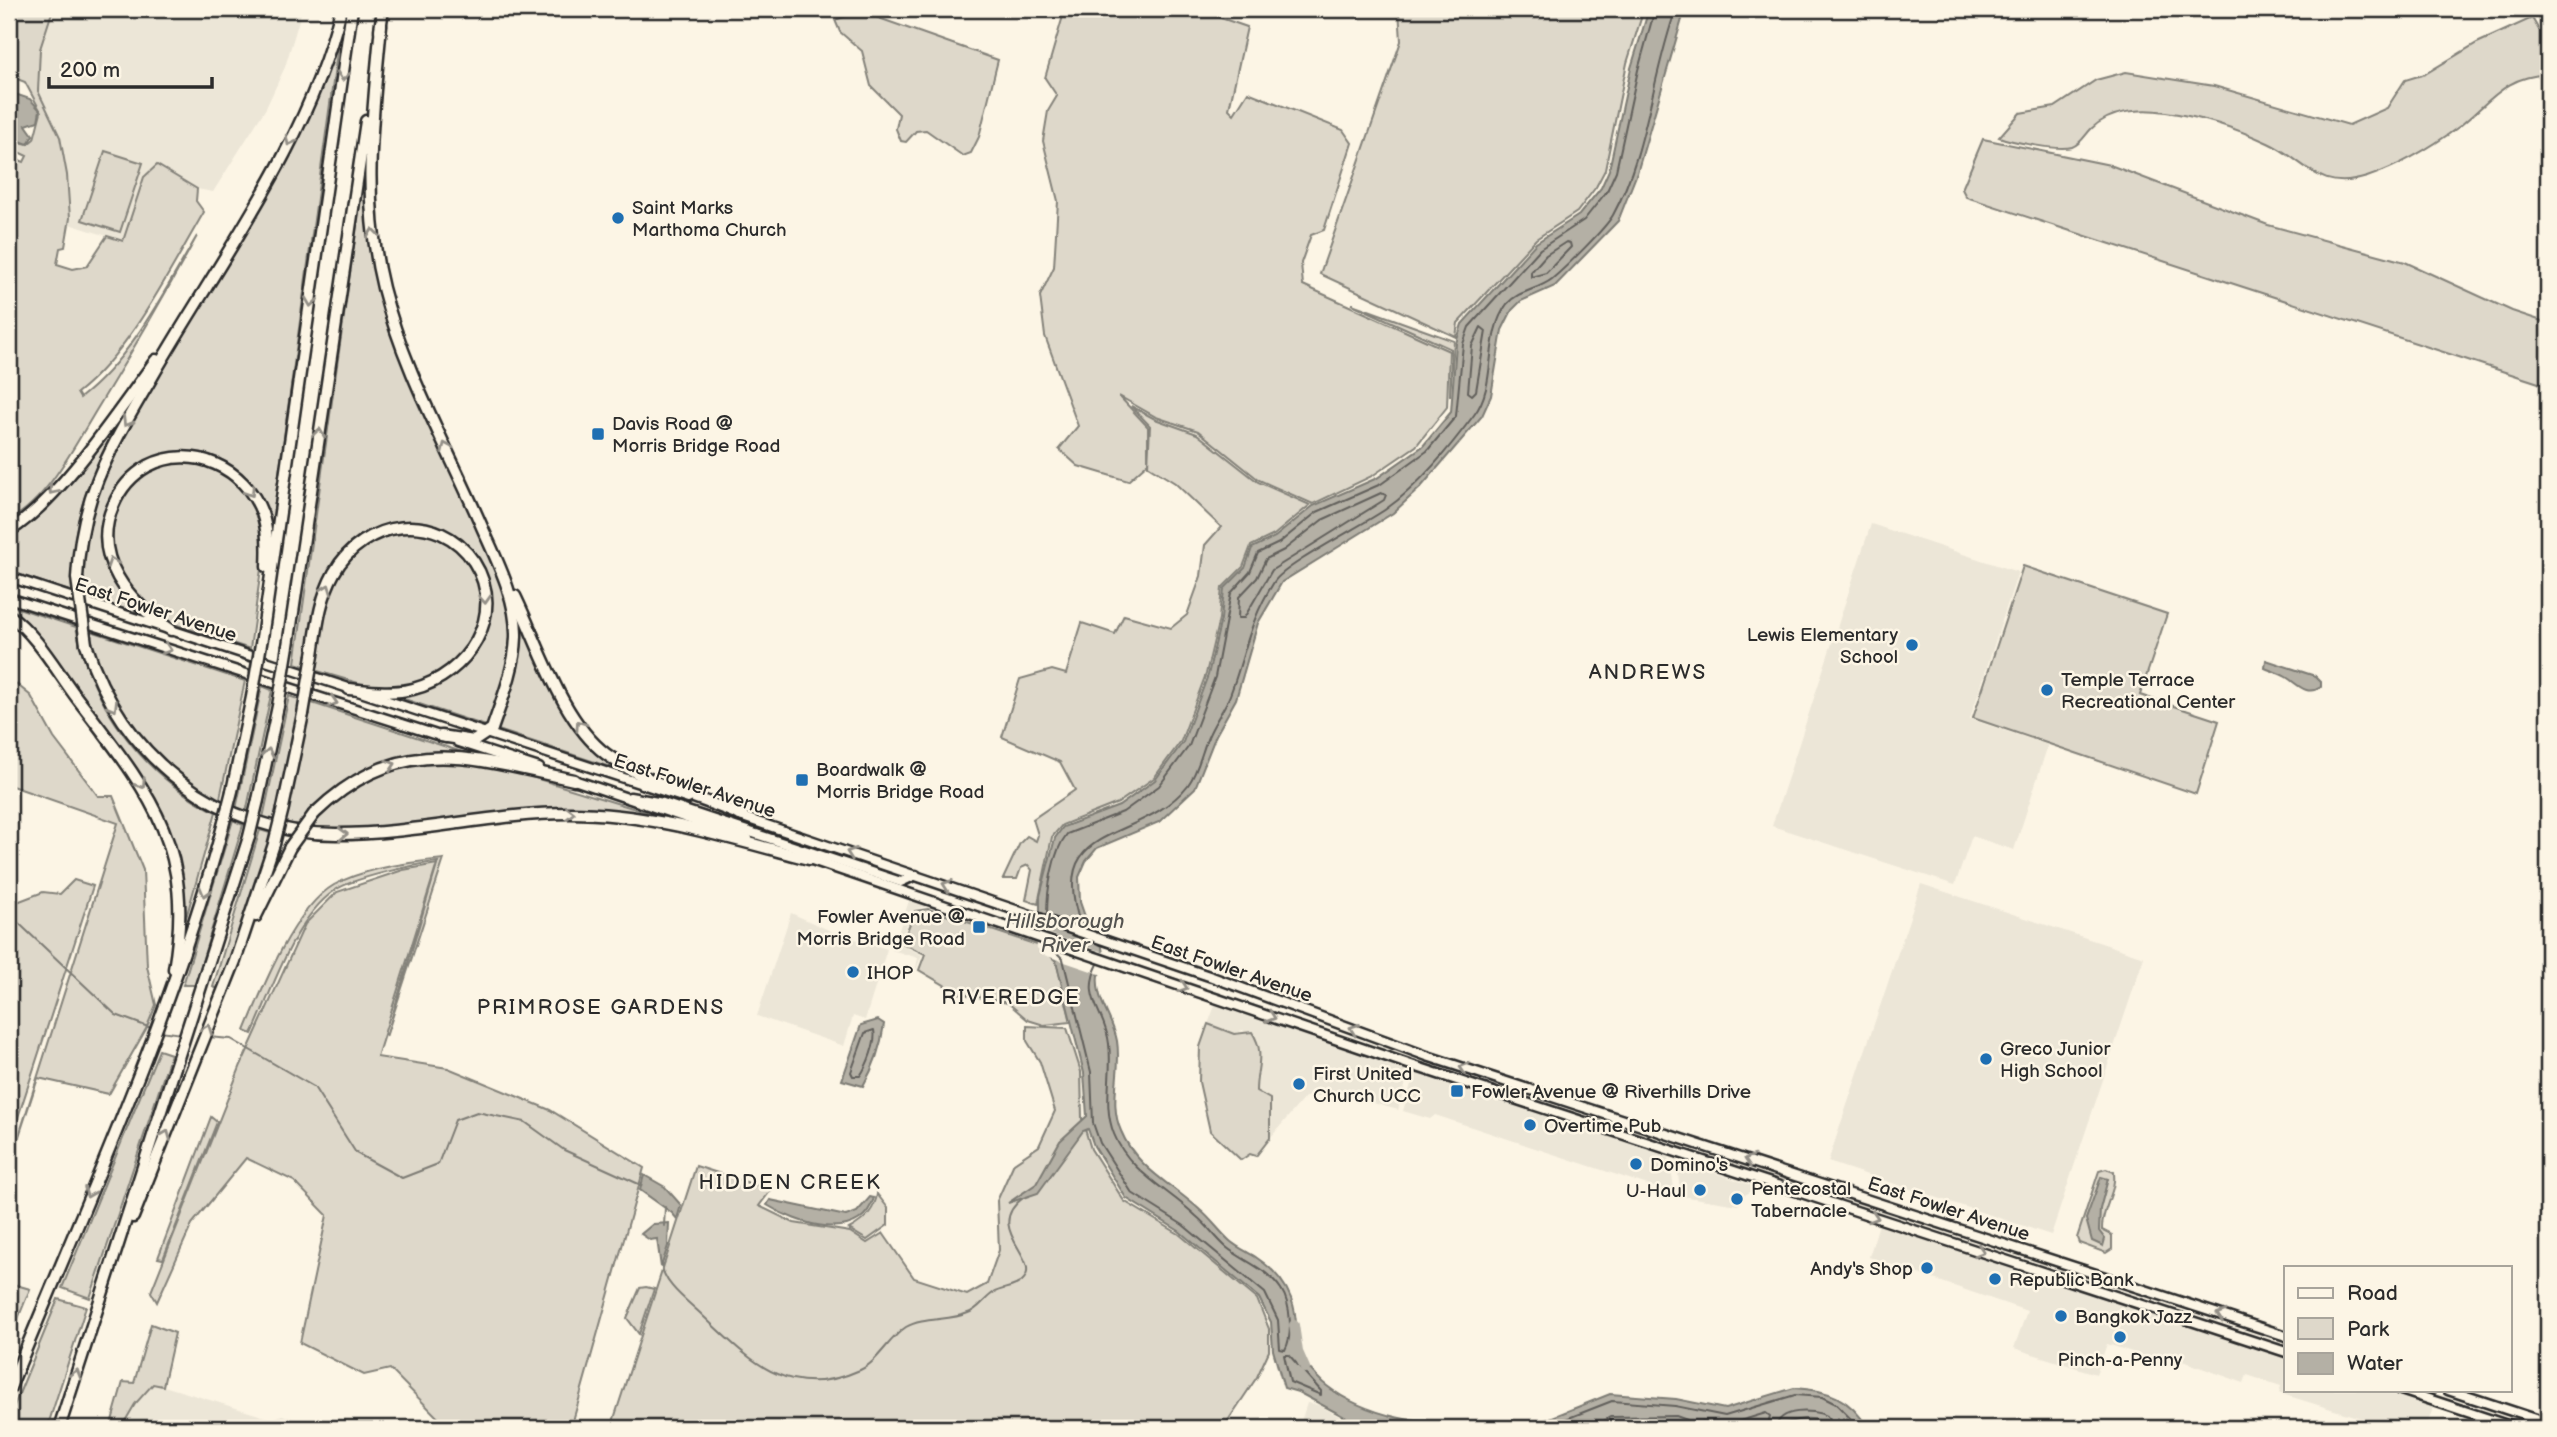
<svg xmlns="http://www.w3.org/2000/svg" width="2557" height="1437" viewBox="0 0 2557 1437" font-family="'Balsamiq Sans',sans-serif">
<rect width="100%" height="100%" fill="#fcf5e5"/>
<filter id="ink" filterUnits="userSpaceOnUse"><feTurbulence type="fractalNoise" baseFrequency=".0143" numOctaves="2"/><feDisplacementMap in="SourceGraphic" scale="14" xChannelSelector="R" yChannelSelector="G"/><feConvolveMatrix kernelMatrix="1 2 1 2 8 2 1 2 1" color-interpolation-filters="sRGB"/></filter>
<g filter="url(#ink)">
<g fill="#ece6d7">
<path d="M53 9H298L302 10 285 67 266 108 213 192 197 189 157 165 144 177 123 241 69 224 67 175 60 137 38 91 40 49Z"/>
<path d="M1871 524 2018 572 1970 719 2048 745 2014 850 1972 836 1955 885 1772 826Z"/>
<path d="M1921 884 2144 957 2051 1235 1828 1162Z"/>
<path d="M910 898 941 909 928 906 915 909 909 918 900 944 922 955 915 972 918 958 892 950Z"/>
<path d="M791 913 833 932 887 949 865 1020 853 1016 844 1046 757 1016Z"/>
<path d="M1216 1003 1410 1069 1398 1110 1341 1094 1305 1097 1270 1138V1099L1256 1091 1259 1074 1243 1030 1234 1034 1208 1024Z"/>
<path d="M1415 1071 1669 1157 1675 1194 1435 1115 1430 1119 1403 1111Z"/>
<path d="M1676 1160 1754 1186 1752 1191 1743 1196 1738 1205 1681 1196Z"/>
<path d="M1879 1224 2286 1357V1390H2387L2434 1405 2426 1428H2393L2279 1393 2281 1386 2247 1375 2244 1383 2171 1357 2169 1364 2107 1344 2096 1374 2014 1348 2027 1311 1869 1257Z"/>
<path d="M154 1383 272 1419 282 1415 326 1428H121L135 1404Z"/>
<path d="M1307 1403 1319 1405 1359 1428H1299Z"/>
</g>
<g fill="#ded8ca" stroke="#84827a" stroke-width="2">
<path d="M9 9H53L40 49 38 91 60 137 67 175 70 218 65 247 60 248 57 264 73 269 87 266 107 236 123 241 144 177 157 165 197 189 196 201 204 212C170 270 129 353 77 393L80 398C130 360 165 290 197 236 166 293 134 348 100 404 77 441 48 501 9 520V156L24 162 27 156 12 149 9 140 28 144 34 139 41 112 25 82 12 77 9 80Z"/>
<path d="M1065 9H1195L1247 27 1229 109 1234 114 1248 92 1343 130 1352 143 1324 230 1311 235 1301 263 1303 285 1449 351 1447 407 1416 446 1372 476 1313 504 1259 480 1198 431 1156 417 1119 396 1148 427V463L1128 481 1078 466 1059 449 1078 426 1045 336 1040 296 1054 267 1058 201 1043 141 1048 111 1057 96 1045 78Z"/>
<path d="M1399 9H1644L1627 63 1605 170 1596 187 1577 212 1536 239 1458 323 1456 337 1320 274 1401 41Z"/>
<path d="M852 14 876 17 998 60 979 137 971 153 963 156 926 130 916 131 906 142 901 141 896 129 899 114 871 86 862 51 840 32 835 20Z"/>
<path d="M2532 18 2539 30 2548 35V75C2507 74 2490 102 2460 126 2433 146 2400 166 2367 177 2317 193 2306 160 2268 143 2236 128 2200 117 2166 112 2142 108 2110 110 2091 129 2085 135 2081 144 2072 147 2059 151 2012 142 1999 137L2020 113 2055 107 2096 80 2126 72 2214 86 2349 125 2387 108 2405 80 2425 74 2477 43Z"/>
<path d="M338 46 271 531H268L266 518 228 467 166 457 117 491 106 552 143 612 139 614 83 595C78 540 95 491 120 442L302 132Z"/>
<path d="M1983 139 2110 165 2268 225 2405 262 2512 311 2548 323V386L1966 197 1962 189Z"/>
<path d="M105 151 143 163 120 232 82 220Z"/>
<path d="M364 174 373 261 401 357 510 605 513 653 489 727 395 696 455 672 471 656 478 646 488 593 454 539 390 526 335 566 307 667 295 663Z"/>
<path d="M1352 304 1454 341 1450 396 1451 349Z"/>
<path d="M128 404C93 468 69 517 72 592L9 571V533Z"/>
<path d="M1131 406 1155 419 1197 434 1258 482 1310 505 1274 535 1251 546 1243 567 1222 588 1219 619 1206 674 1181 741 1154 778 1118 803 1062 825 1052 837 1038 904 1026 900 1032 870 1028 865 1021 868 1017 879H1003L1020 843 1027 836 1036 841 1038 835 1033 819 1075 790 1060 762 1002 737 1020 679 1052 670 1066 674 1082 623 1115 634 1124 615 1171 628 1187 615 1201 576 1205 545 1221 527 1175 483 1148 466 1150 426Z"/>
<path d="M172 460 201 461 236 479 256 507 265 540 250 649 165 621 143 607 115 567 109 538 115 506 141 473Z"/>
<path d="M424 531 449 541 467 558 482 588 483 617 464 657 419 685 382 690 314 670C323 618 327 553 386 532 396 528 413 531 424 531Z"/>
<path d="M2023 566 2167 614 2140 695 2219 721 2196 794 1973 718Z"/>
<path d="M9 605 76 627C91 705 144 777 216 812L182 932 161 813 9 612Z"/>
<path d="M520 613C549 675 567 730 625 772L498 730Z"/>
<path d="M88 630 245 681 219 803C204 794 187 785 173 773 130 736 101 685 88 630Z"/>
<path d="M9 678 31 696 54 738 98 796H113L143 870 147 966 156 1005 146 1029 109 1094 38 1078 9 1167 118 823 9 785Z"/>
<path d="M262 686 272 690 246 813 236 809Z"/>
<path d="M289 696 301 700 277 821 263 818Z"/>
<path d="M309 702 462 752V754C400 750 338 777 300 826L284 824Z"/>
<path d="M436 760 496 766 652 814V817C537 792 421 833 306 829 340 787 385 770 436 760Z"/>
<path d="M233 820 243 825 195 985H183Z"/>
<path d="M260 830 273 834 253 901 219 989 213 987Z"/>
<path d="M444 859 386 1037 438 862C417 864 351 878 334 891 293 920 273 989 252 1034L245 1031C262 989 294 908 334 885 364 868 410 862 444 859Z"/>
<path d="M437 864 377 1057 448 1068 550 1110 644 1168 571 1428H448L390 1369 364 1375 300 1343 327 1215 294 1181 246 1158 192 1224 157 1302 151 1292 241 1065 305 924 337 892 403 870Z"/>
<path d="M74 880 93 886 9 1145V894L17 902 43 892 60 894Z"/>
<path d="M928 909 1040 946 1056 961 1071 1022 1044 1025 1028 1020 1008 1003 958 993 919 970 925 954 902 943 915 911Z"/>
<path d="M1208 1024 1234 1034 1252 1032C1266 1054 1256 1068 1256 1091L1270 1099V1138L1256 1156 1250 1154 1241 1160 1210 1131 1199 1082 1200 1047Z"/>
<path d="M1027 1026 1067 1028 1081 1072 1082 1119 1091 1149 1124 1201 1179 1234 1257 1299 1269 1329V1351L1257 1377 1225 1425 1215 1428H611L696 1166 771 1190 759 1206 794 1223 850 1232 867 1243 883 1233 914 1278 967 1295 987 1284 999 1250 997 1201 1014 1163 1039 1146 1055 1111 1040 1062 1027 1041Z"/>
<path d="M159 1050 171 1054 90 1298 62 1288Z"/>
<path d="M211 1117 217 1122 163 1259 158 1258Z"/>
<path d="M2106 1169 2114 1172C2117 1192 2101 1209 2102 1230L2112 1235V1249L2106 1253 2079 1243 2077 1238 2099 1171Z"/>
<path d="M877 1194 888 1208V1225L867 1240 849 1229C864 1221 875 1210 877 1194Z"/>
<path d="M9 1283 30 1289 9 1341Z"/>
<path d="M646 1287 654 1289 639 1334 627 1318 640 1288Z"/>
<path d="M58 1299 86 1307 47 1428H9V1418Z"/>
<path d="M151 1324 175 1333 163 1386 153 1384 135 1404 121 1428H110L123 1382 134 1383Z"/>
</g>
<g fill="#b4b0a5" stroke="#7d7b74" stroke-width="2">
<path d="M1649 9H1685L1637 173 1618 221 1555 286 1521 301 1512 310 1502 330 1491 396 1482 416 1421 487 1393 513 1282 582 1258 623 1236 699 1216 735 1195 788 1159 822 1097 848 1086 861 1079 877 1080 902 1088 925 1100 937 1106 969 1098 975C1095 1000 1113 1018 1117 1041 1122 1071 1108 1102 1121 1131 1136 1168 1173 1185 1200 1210 1211 1219 1219 1231 1230 1241 1238 1248 1248 1252 1257 1258 1291 1281 1301 1311 1294 1350 1304 1361 1315 1377 1327 1386 1368 1418 1425 1424 1474 1428H1365L1298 1392 1284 1388 1273 1350 1271 1322 1259 1298 1179 1231 1126 1198 1094 1146 1088 1129 1083 1131 1038 1193 1008 1203 1036 1184 1060 1141 1087 1116 1084 1073 1056 961 1040 946V896L1055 838 1063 827 1119 806 1155 780 1183 742 1208 675 1221 619 1224 589 1245 568 1252 548 1275 537 1313 506 1377 478 1423 446 1451 412 1456 343 1462 324 1536 243 1579 215 1601 188 1609 170 1631 68Z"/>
<path d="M9 92 30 99 40 110 38 121 26 125 33 135 28 144 9 137Z"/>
<path d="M2266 660 2315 676 2321 682V687C2306 697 2298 684 2286 677 2279 673 2272 671 2265 668Z"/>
<path d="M878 1020 884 1024C881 1046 874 1067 863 1086L842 1080 861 1025Z"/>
<path d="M644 1175 665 1187 681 1205 677 1219 672 1213 640 1190Z"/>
<path d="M2101 1177 2108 1179 2100 1209 2099 1231 2105 1239 2103 1246 2092 1241 2086 1219Z"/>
<path d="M870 1197 874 1198C859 1245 797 1224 767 1205L770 1200 846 1216 857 1212Z"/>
<path d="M669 1223 668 1246 661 1267 657 1239 650 1240 641 1234 653 1224Z"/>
<path d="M1794 1388C1828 1390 1849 1397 1868 1428H1830C1809 1407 1785 1428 1760 1428 1741 1428 1721 1429 1701 1428 1669 1427 1632 1415 1600 1428H1525L1610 1394 1676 1399 1725 1409Z"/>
</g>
<path fill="#fcf5e5" d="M1036 929 1106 953 1109 970 1103 975 1044 955 1037 948Z"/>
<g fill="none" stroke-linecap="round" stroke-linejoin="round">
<g stroke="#62605c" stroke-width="2">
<path d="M1566 242 1570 243 1571 247 1546 273 1531 277V272L1546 255Z"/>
<path d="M1481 327 1486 331 1476 391 1472 395 1468 392 1472 346Z"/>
<path d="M1381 493 1386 495 1384 500 1272 570 1244 618H1238L1239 597 1257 578 1266 559 1284 550 1322 520Z"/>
<path d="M1047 915C1047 891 1052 853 1067 834L1123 812 1159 786 1189 746 1215 677 1231 593 1250 572 1258 553 1279 543 1317 512 1381 484 1427 451 1456 416 1463 344 1469 327 1540 249 1584 220 1607 191 1616 171 1638 70 1655 9"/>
<path d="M1081 926C1044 819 1141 846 1188 785 1198 772 1202 751 1208 737 1214 722 1224 710 1230 695 1246 653 1248 623 1274 582 1284 565 1365 524 1386 509 1419 486 1450 447 1474 415 1498 384 1483 336 1507 304 1519 290 1538 290 1552 279 1565 268 1605 229 1613 215 1647 153 1652 75 1676 9"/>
<path d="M1053 949 1063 959 1091 1072 1093 1123 1100 1143 1132 1193 1183 1225 1265 1293 1278 1320 1280 1349 1285 1350C1293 1335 1291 1304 1281 1289 1268 1269 1243 1261 1226 1247 1215 1237 1207 1225 1196 1216 1168 1189 1129 1172 1114 1134 1102 1104 1113 1074 1109 1044 1106 1012 1080 998 1098 964"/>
<path d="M874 1030C877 1042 867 1066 860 1076H853L851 1072 865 1033Z"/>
<path d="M1284 1355H1289L1321 1391V1395L1290 1382Z"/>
<path d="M1543 1428 1612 1401 1675 1406 1725 1416 1795 1395 1822 1397 1836 1404 1860 1428"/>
<path d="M1601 1428 1603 1421 1610 1417 1676 1416 1687 1420 1690 1428"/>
<path d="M1699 1428 1702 1421 1727 1425 1766 1413 1770 1416 1767 1428"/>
<path d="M1776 1428C1779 1408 1813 1409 1827 1416L1835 1428"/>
</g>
<g stroke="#7d7b74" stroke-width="2">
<path d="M9 914 116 1015 151 1028"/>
<path d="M160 1031 182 1034"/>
<path d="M208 1037 231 1039 314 1087 356 1153 402 1178 438 1164 455 1120 477 1112 525 1122 564 1150 641 1185"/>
<path d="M664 1226 665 1207"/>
<path d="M662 1263C661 1283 690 1303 703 1316 752 1362 789 1402 860 1370 878 1362 889 1338 906 1327 923 1317 950 1321 968 1313 978 1310 984 1299 993 1293 1001 1288 1015 1288 1022 1281 1045 1260 981 1229 1023 1198"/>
</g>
<path stroke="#b4b0a5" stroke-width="10" d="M1294 1325 1298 1352 1305 1368"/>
<g stroke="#2b2b2b" stroke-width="13">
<g id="major">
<path d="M9 577 688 799"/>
<path d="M9 598 446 738"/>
<path d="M458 742 539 768"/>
<path d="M571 779 748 839"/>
<path d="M630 797 663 803 901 882 916 875"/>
<path d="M737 815 1212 977 1427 1056 2286 1336"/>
<path d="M803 857 1414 1066 2286 1352"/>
<path d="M2401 1390 2516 1428"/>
<path d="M2448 1390 2548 1423"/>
</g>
</g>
<g stroke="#2b2b2b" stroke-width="15">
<g id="highway">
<path d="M381 25C373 113 361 200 383 288 404 371 448 448 482 527 497 561 517 599 516 637 515 668 502 700 492 729L474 741 441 736"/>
<path d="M380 30 383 9"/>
<path d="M9 531C60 500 119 410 156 360"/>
<path d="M77 578C81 491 113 445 155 372 222 256 309 142 341 9"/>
<path d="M515 596C539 645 562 721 606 754 645 783 698 797 743 816"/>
<path d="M9 615C37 635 56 670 77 698 147 790 196 845 174 969"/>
<path d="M171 630C130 603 90 558 113 506 120 489 132 475 148 466 193 443 245 468 262 513 268 531 268 548 267 567"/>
<path d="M262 638 352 9"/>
<path d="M86 644C120 756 220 835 338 834 416 834 493 813 570 813 652 813 731 839 809 859"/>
<path d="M288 646 366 121"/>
<path d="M313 655C317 627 320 598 334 573 363 520 438 508 474 562 508 615 467 675 413 689 392 694 370 691 349 689"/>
<path d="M232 791 252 697"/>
<path d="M258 800 278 706"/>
<path d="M283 808 303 714"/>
<path d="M314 814C400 731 471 758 574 780"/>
<path d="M256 916 290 847"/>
<path d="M133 1217 235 961 274 844"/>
<path d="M9 1390C85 1204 170 1020 223 826"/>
<path d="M59 1428 249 837"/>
</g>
</g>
<use href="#major" stroke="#fcf5e5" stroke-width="8"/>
<use href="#highway" stroke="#fcf5e5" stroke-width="10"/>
<g stroke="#2b2b2b" stroke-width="15" stroke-linecap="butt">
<g id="highway-bridge">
<path d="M77 578 86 644"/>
<path d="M252 697 262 638"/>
<path d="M278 706 288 646"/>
<path d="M303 714 313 655"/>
<path d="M223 826 232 791"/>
<path d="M249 837 258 800"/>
<path d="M274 844 283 808"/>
<path d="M290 847 314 814"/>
</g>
</g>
<use href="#highway-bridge" stroke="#fcf5e5" stroke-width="10"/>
</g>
<defs><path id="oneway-chevron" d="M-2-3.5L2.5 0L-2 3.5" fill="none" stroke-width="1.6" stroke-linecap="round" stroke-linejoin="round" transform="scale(1.75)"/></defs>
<g stroke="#949088">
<use href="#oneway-chevron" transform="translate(343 76) rotate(98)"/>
<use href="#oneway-chevron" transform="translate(290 141) rotate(117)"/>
<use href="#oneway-chevron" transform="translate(373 233) rotate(-97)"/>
<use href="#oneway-chevron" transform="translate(311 302) rotate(98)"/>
<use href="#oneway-chevron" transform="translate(127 422) rotate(121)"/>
<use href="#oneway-chevron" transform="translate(319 433) rotate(-82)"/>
<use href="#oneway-chevron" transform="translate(446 447) rotate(-114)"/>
<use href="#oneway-chevron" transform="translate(53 490) rotate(130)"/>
<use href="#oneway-chevron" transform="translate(250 492) rotate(57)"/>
<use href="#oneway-chevron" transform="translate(112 562) rotate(-109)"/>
<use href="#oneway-chevron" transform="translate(327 589) rotate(-69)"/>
<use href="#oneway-chevron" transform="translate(485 599) rotate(87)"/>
<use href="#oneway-chevron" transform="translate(167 649) rotate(18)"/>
<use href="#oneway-chevron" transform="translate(333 702) rotate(18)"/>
<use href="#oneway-chevron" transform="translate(113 707) rotate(59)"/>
<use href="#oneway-chevron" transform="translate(580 725) rotate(-124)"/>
<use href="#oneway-chevron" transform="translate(268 753) rotate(-79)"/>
<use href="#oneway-chevron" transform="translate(391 765) rotate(-18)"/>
<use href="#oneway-chevron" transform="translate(141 784) rotate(57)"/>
<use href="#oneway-chevron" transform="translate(570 813)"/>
<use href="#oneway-chevron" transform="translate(343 834) rotate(-2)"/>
<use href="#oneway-chevron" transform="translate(851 853) rotate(-161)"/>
<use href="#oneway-chevron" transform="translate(947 885) rotate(-161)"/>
<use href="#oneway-chevron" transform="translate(205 892) rotate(106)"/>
<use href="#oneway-chevron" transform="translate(1183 987) rotate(19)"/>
<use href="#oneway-chevron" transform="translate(1271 1017) rotate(19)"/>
<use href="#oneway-chevron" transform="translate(207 1029) rotate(-69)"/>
<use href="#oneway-chevron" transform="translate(1354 1029) rotate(-160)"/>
<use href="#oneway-chevron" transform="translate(1464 1068) rotate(-162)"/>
<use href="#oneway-chevron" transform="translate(166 1135) rotate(-68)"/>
<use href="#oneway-chevron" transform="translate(1749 1160) rotate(-162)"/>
<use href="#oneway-chevron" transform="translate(89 1193) rotate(112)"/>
<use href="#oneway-chevron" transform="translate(1874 1217) rotate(18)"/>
<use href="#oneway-chevron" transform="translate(1980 1251) rotate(18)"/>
<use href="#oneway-chevron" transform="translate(2221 1315) rotate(-162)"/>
<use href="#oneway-chevron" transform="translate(76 1374) rotate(-73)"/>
</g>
</g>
<g fill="#1f6fb2" stroke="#fcf5e5" stroke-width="2.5">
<circle cx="618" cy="218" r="7"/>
<rect x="591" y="427" width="14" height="14" rx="3.5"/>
<circle cx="1912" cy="645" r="7"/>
<circle cx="2047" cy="690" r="7"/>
<rect x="795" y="773" width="14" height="14" rx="3.5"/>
<rect x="972" y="920" width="14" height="14" rx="3.5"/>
<circle cx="853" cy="972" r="7"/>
<circle cx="1986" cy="1059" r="7"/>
<circle cx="1299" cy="1084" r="7"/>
<rect x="1450" y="1084" width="14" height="14" rx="3.5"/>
<circle cx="1530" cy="1125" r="7"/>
<circle cx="1636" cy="1164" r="7"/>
<circle cx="1700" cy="1190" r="7"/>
<circle cx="1737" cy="1199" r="7"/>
<circle cx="1927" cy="1268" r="7"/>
<circle cx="1995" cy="1279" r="7"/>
<circle cx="2061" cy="1316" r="7"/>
<circle cx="2120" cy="1337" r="7"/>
</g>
<g text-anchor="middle" stroke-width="5" stroke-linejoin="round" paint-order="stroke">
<g font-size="19" fill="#2b2b2b" stroke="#fcf5e5" text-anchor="start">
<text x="632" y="214">Saint Marks<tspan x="632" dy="22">Marthoma Church</tspan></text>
<text x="612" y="430">Davis Road @<tspan x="612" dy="22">Morris Bridge Road</tspan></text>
<text x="1898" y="641" text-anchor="end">Lewis Elementary<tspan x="1898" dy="22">School</tspan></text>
<text x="2061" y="686">Temple Terrace<tspan x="2061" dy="22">Recreational Center</tspan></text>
<text x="816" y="776">Boardwalk @<tspan x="816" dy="22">Morris Bridge Road</tspan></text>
<text x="965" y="923" text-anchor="end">Fowler Avenue @<tspan x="965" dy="22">Morris Bridge Road</tspan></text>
<text x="867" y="979">IHOP</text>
<text x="2000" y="1055">Greco Junior<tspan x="2000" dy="22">High School</tspan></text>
<text x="1313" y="1080">First United<tspan x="1313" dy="22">Church UCC</tspan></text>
<text x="1471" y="1098">Fowler Avenue @ Riverhills Drive</text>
<text x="1544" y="1132">Overtime Pub</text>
<text x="1650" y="1171">Domino's</text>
<text x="1751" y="1195">Pentecostal<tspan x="1751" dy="22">Tabernacle</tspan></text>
<text x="1686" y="1197" text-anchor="end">U-Haul</text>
<text x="1913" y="1275" text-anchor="end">Andy's Shop</text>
<text x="2009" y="1286">Republic Bank</text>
<text x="2075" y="1323">Bangkok Jazz</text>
<text x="2120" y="1366" text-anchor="middle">Pinch-a-Penny</text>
</g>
<g font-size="19" fill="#2b2b2b" stroke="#fcf5e5">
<text transform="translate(156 609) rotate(18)" y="7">East Fowler Avenue</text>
<text transform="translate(695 785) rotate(18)" y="7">East Fowler Avenue</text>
<text transform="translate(1232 968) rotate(19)" y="7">East Fowler Avenue</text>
<text transform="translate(1949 1208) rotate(18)" y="7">East Fowler Avenue</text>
</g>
<g font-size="21" letter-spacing="2" fill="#2b2b2b" stroke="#fcf5e5">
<text x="1648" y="679">ANDREWS</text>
<text x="1011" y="1004">RIVEREDGE</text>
<text x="601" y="1014">PRIMROSE GARDENS</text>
<text x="790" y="1189">HIDDEN CREEK</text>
</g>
<g font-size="21" font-style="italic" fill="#545350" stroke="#fcf5e5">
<text x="1065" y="928">Hillsborough<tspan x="1065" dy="24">River</tspan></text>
</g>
</g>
<rect width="2557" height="1437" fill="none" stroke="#fcf5e5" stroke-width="35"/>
<rect x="18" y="18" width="2522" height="1402" fill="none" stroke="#2b2b2b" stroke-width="2.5" filter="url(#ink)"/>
<rect x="2284" y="1266" width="228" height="126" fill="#fcf5e5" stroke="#a8a49b" stroke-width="2"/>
<rect x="2298" y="1288" width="35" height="10" fill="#fcf5e5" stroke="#a8a49b" stroke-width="2"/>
<text x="2347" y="1300" font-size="21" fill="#2b2b2b">Road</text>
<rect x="2298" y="1318" width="35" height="21" fill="#ded8ca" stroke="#a8a49b" stroke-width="2"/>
<text x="2347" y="1336" font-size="21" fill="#2b2b2b">Park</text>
<rect x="2298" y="1353" width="35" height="21" fill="#b4b0a5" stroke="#a8a49b" stroke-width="2"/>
<text x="2347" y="1370" font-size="21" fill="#2b2b2b">Water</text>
<path d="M49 77v10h163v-10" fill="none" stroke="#2b2b2b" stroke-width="3.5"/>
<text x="60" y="77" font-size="21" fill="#2b2b2b" stroke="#fcf5e5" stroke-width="5" paint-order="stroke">200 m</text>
</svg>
